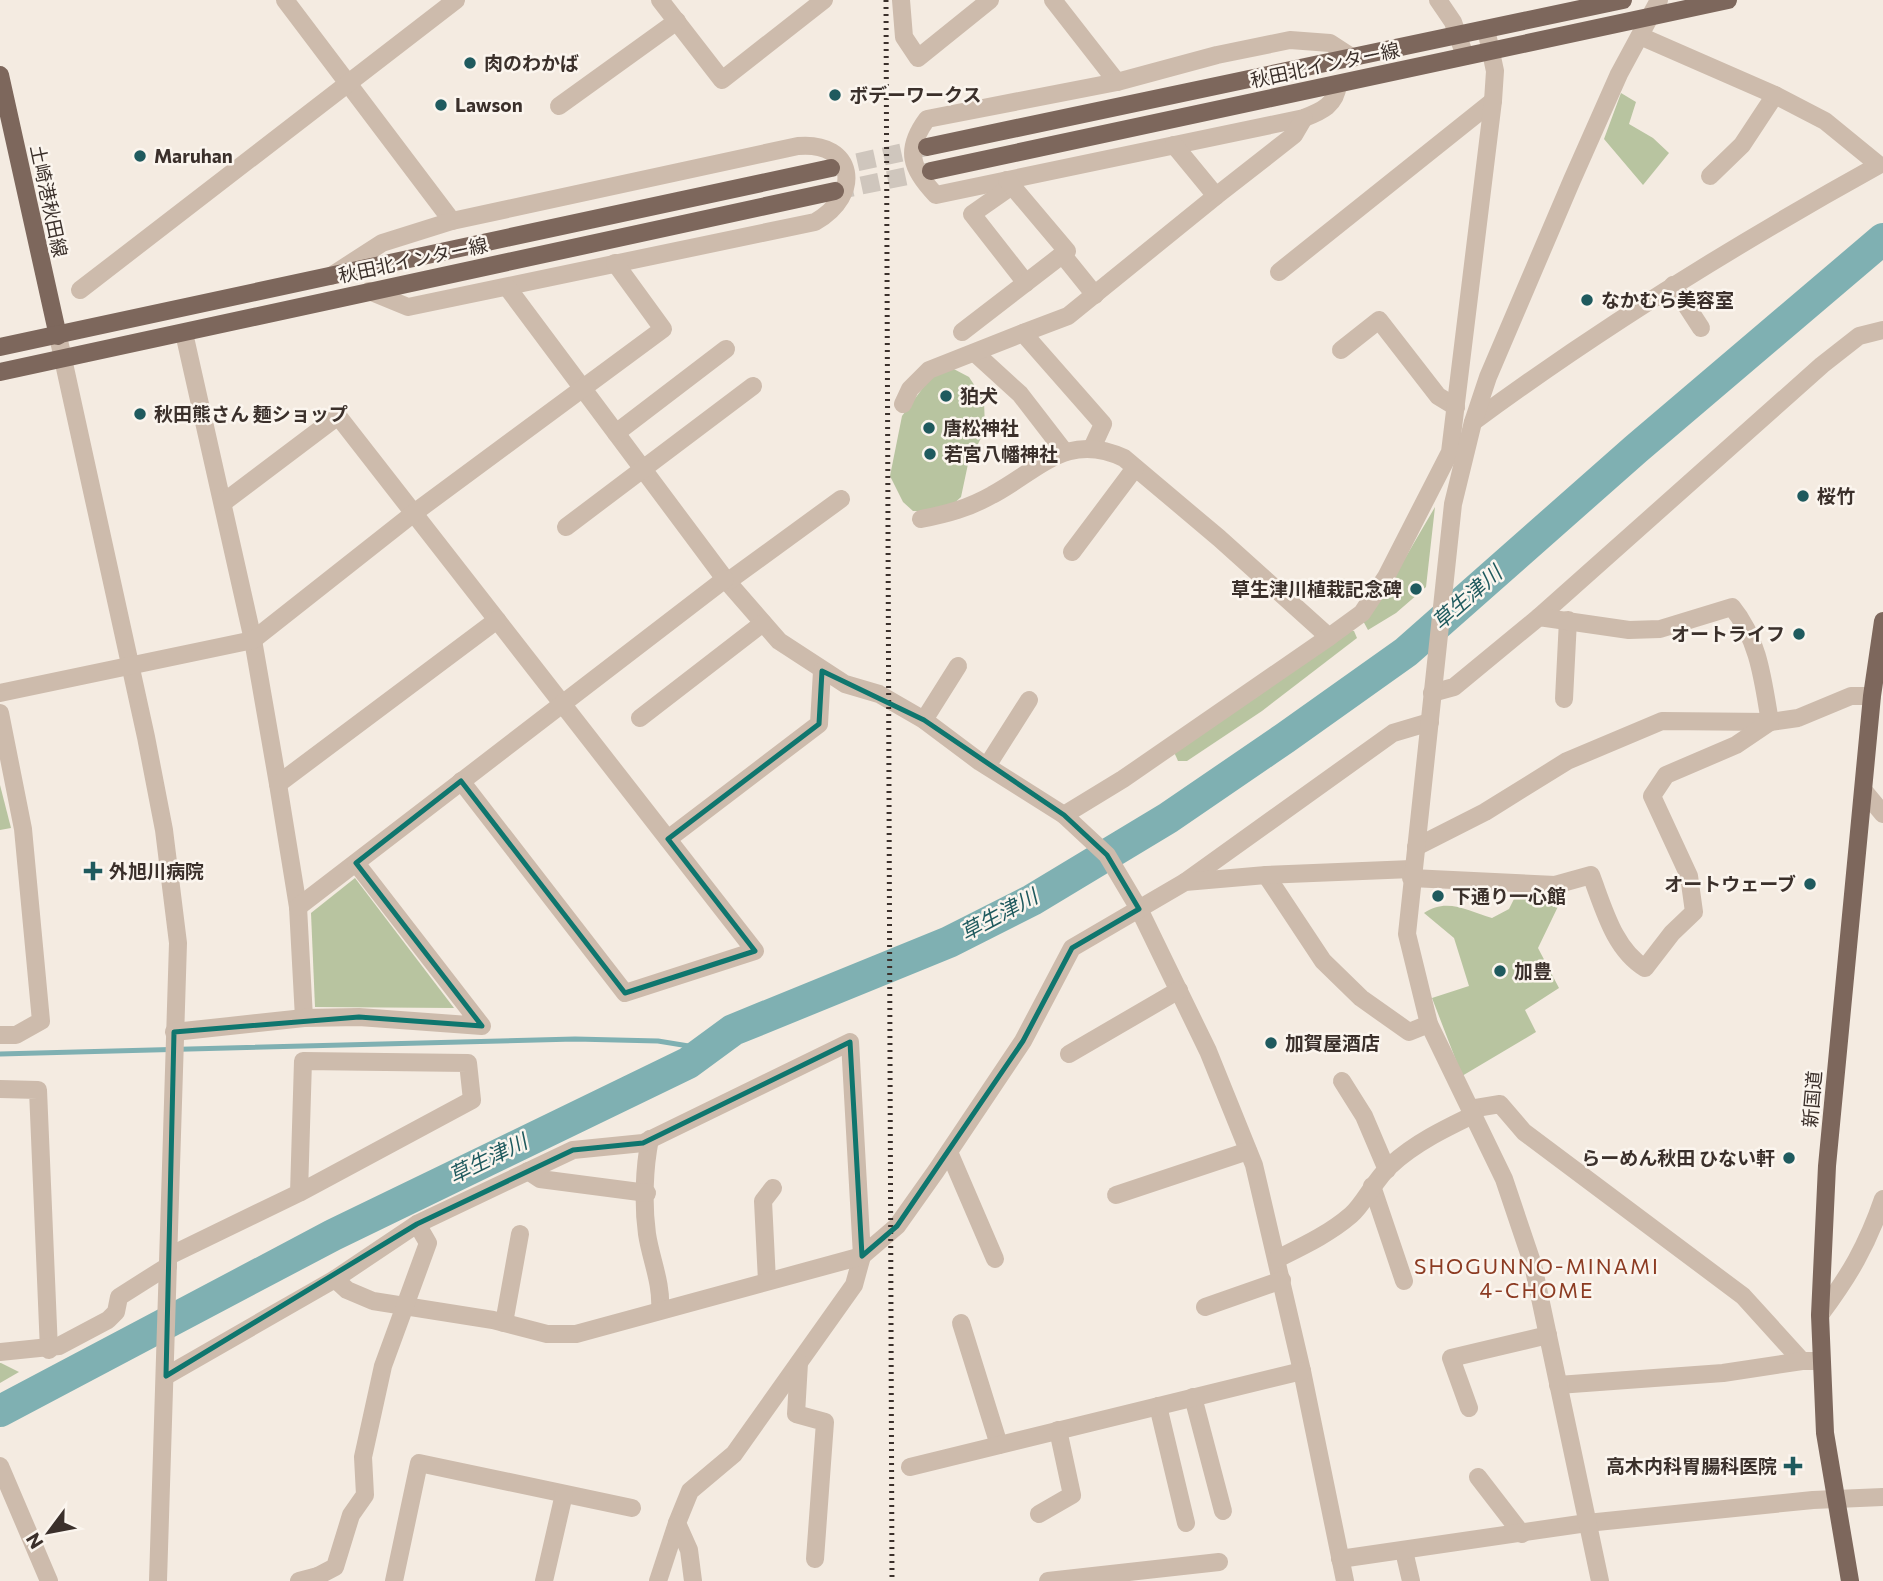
<svg xmlns="http://www.w3.org/2000/svg" width="1883" height="1581" viewBox="0 0 1883 1581" font-family="Commissioner,'Noto Sans JP',sans-serif">
<rect width="100%" height="100%" fill="#f4ebe1"/>
<g fill="#b8c4a0">
<path d="M1621 93 1636 102 1629 124 1653 138 1669 153 1643 185 1604 139Z"/>
<path d="M948 366 969 377 984 400 985 430 968 464 961 497 950 507 932 511H913L903 502 890 476 902 416 931 377Z"/>
<path d="M1435 507 1426 587 1396 613 1368 630 1362 619 1390 584Z"/>
<path d="M1350 631H1354L1357 638 1262 711 1187 761H1178L1174 752Z"/>
<path d="M0 785 11 828 0 830Z"/>
<path d="M355 878 454 1008 315 1007 311 913Z"/>
<path d="M1520 887 1565 892 1538 948 1559 988 1525 1010 1536 1032 1462 1076 1432 998 1469 986 1454 938 1424 913C1446 897 1469 911 1492 918L1509 909Z"/>
<path d="M0 1363H1L19 1372 0 1383Z"/>
</g>
<g fill="none" stroke-linecap="round" stroke-linejoin="round">
<path stroke="#7fb0b2" stroke-width="5" d="M0 1054 575 1039 658 1041 707 1049"/>
<path stroke="#7fb0b2" stroke-width="32" d="M0 1411 333 1235 688 1063 733 1030 949 942 1032 900 1168 818 1285 738 1406 652 1636 449 1883 239"/>
<g stroke="#cfc6bd" stroke-width="18" stroke-dasharray="18 9" stroke-linecap="butt">
<path d="M831 168 927 147"/>
<path d="M835 191 931 171"/>
</g>
<g stroke="#cdbbac" stroke-width="18">
<path d="M285 0 452 221"/>
<path d="M660 0 722 80 824 0"/>
<path d="M901 0 904 37 918 58 990 0"/>
<path d="M1053 0 1117 82"/>
<path d="M1438 0 1453 22 1465 56"/>
<path d="M1338 84C1336 105 1322 111 1304 118L936 195C911 169 904 150 927 119L1117 82 1217 55 1290 40 1330 43 1353 58"/>
<path d="M559 106 677 21"/>
<path d="M1710 176 1742 145 1775 95"/>
<path d="M1012 186 972 214 1026 283"/>
<path d="M1216 196 1294 135 1304 118"/>
<path d="M1062 254 1095 295"/>
<path d="M1279 272 1493 101"/>
<path d="M331 276 382 243 452 221 798 146C855 141 863 195 815 222L408 307 369 291"/>
<path d="M1673 285 1701 328"/>
<path d="M507 287 725 579 779 641 845 684 879 694 924 720 980 762 1064 815 1107 855 1139 909 1208 1051 1254 1165 1302 1371 1345 1581"/>
<path d="M80 290 456 0"/>
<path d="M962 332 1067 251 1007 180"/>
<path d="M184 333 253 640 278 784 298 907 304 1018"/>
<path d="M1023 333 1068 316 1216 196 1174 145"/>
<path d="M58 336 146 737 164 830 178 943 158 1581"/>
<path d="M1341 350 1379 320 1438 396 1456 407"/>
<path d="M975 353 1020 394 1064 451"/>
<path d="M903 404 910 389 929 370 1023 333 1103 424 1092 448"/>
<path d="M1473 422C1603 326 1738 243 1879 165L1825 121 1775 95 1640 36"/>
<path d="M616 433 726 349"/>
<path d="M224 502 338 416 755 951 625 993 461 781"/>
<path d="M921 519C947 514 969 508 992 495 1039 470 1067 431 1124 458L1219 538 1329 637"/>
<path d="M566 527 753 386"/>
<path d="M1072 552 1135 468"/>
<path d="M727 582 841 499"/>
<path d="M1539 617 1822 365 1859 336 1883 330"/>
<path d="M0 693 253 640 414 513 663 329 615 263"/>
<path d="M1564 699 1568 620"/>
<path d="M0 713 23 829 41 1021 16 1035H0"/>
<path d="M640 718 763 623"/>
<path d="M924 720 958 666"/>
<path d="M987 766 1029 700"/>
<path d="M278 784 497 620"/>
<path d="M1864 791 1883 814"/>
<path d="M1064 815 1123 779 1329 637 1362 613 1386 577 1450 452 1493 101 1495 71 1486 29"/>
<path d="M668 839 819 724 822 671"/>
<path d="M1416 847 1485 812 1567 761 1662 721 1770 722 1798 718 1851 696H1872"/>
<path d="M1266 875 1323 961 1361 998 1409 1032 1429 1024"/>
<path d="M1411 878 1555 885 1591 875C1604 909 1614 949 1645 968L1672 933 1694 912 1689 876 1652 796 1666 775 1736 745 1770 722C1763 681 1759 640 1732 607L1660 629 1629 630 1539 617 1454 687 1432 693"/>
<path d="M1185 882 1393 733 1430 722"/>
<path d="M298 907 725 579"/>
<path d="M174 1032 304 1018 359 1017 482 1026 356 863"/>
<path d="M1069 1054 1179 990"/>
<path d="M1342 1081 1364 1116 1387 1170"/>
<path d="M0 1089 38 1090 49 1350"/>
<path d="M1470 1109 1500 1104 1524 1132 1743 1296 1802 1361H1820"/>
<path d="M650 1139C644 1168 643 1205 647 1234 651 1260 662 1283 660 1310"/>
<path d="M949 1152 995 1259"/>
<path d="M528 1171 540 1179 647 1193"/>
<path d="M1372 1186 1404 1281"/>
<path d="M1116 1195 1248 1151"/>
<path d="M169 1256 299 1193 472 1100 468 1063 303 1061 299 1193"/>
<path d="M1277 1259C1303 1246 1329 1234 1351 1215 1364 1204 1375 1179 1391 1165 1415 1143 1444 1129 1473 1115"/>
<path d="M335 1279 417 1224 573 1150 643 1143 850 1042 862 1256 854 1285 734 1454 690 1491 677 1523 689 1550 693 1581"/>
<path d="M767 1281 763 1201 773 1188"/>
<path d="M1205 1307 1282 1280"/>
<path d="M1820 1315C1849 1276 1867 1246 1883 1199"/>
<path d="M504 1323 520 1234"/>
<path d="M961 1323 999 1445"/>
<path d="M0 1352 59 1346 108 1320 116 1312 119 1297 168 1266"/>
<path d="M799 1363 796 1414 825 1422 815 1559"/>
<path d="M166 1376 335 1279 347 1290 373 1301 493 1320 547 1334H576L862 1256 897 1226 936 1171 1023 1041 1072 948 1185 882 1266 875 1412 869"/>
<path d="M1558 1385 1723 1373 1802 1361"/>
<path d="M1193 1397 1223 1511"/>
<path d="M1158 1406 1186 1523"/>
<path d="M1469 1408 1451 1358 1548 1335"/>
<path d="M0 1466 49 1581"/>
<path d="M910 1467 1302 1371"/>
<path d="M1478 1477 1522 1534"/>
<path d="M1039 1514 1072 1495 1058 1430"/>
<path d="M1404 1551 1411 1581"/>
<path d="M1340 1559 1587 1523 1813 1500 1883 1497"/>
<path d="M299 1581 318 1576"/>
<path d="M318 1581V1576L335 1567 351 1515 365 1495 363 1457 383 1366 428 1243 417 1224"/>
<path d="M394 1581 419 1463 632 1508"/>
<path d="M544 1581 564 1494"/>
<path d="M658 1581 677 1523"/>
<path d="M1048 1581 1219 1562"/>
<path d="M1600 1581 1533 1265 1504 1179 1429 1024 1407 934 1453 504 1473 422 1488 377 1572 180 1619 74 1659 0"/>
</g>
<g stroke="#7d675c" stroke-width="18">
<path d="M0 75 58 336"/>
<path d="M927 147 1623 0"/>
<path d="M931 171 1728 0"/>
<path d="M0 347 831 168"/>
<path d="M0 372 835 191"/>
<path d="M1850 1581 1825 1433 1820 1315 1827 1166 1872 696 1883 621"/>
</g>
<path stroke="#3b302b" stroke-width="5" stroke-dasharray="2 5" stroke-linecap="butt" d="M886 0 892 1581"/>
</g>
<path fill="none" stroke="#0f766e" stroke-width="5" stroke-linejoin="round" d="M822 671 924 720 1064 815 1107 855 1139 909 1072 948 1023 1041 897 1226 862 1256 850 1042 643 1143 573 1150 417 1224 166 1376 174 1032 359 1017 482 1026 356 863 461 781 625 993 755 951 668 839 819 724Z"/>
<g fill="#1f5a5e" stroke="#fbf5ee" stroke-width="2.5">
<circle cx="470" cy="63" r="7"/>
<circle cx="835" cy="95" r="7"/>
<circle cx="441" cy="105" r="7"/>
<circle cx="140" cy="156" r="7"/>
<circle cx="1587" cy="300" r="7"/>
<circle cx="946" cy="396" r="7"/>
<circle cx="140" cy="414" r="7"/>
<circle cx="929" cy="428" r="7"/>
<circle cx="930" cy="454" r="7"/>
<circle cx="1803" cy="496" r="7"/>
<circle cx="1416" cy="589" r="7"/>
<circle cx="1799" cy="634" r="7"/>
<path d="M89.5 860.5h7v7h7v7h-7v7h-7v-7h-7v-7h7z"/>
<circle cx="1810" cy="884" r="7"/>
<circle cx="1438" cy="896" r="7"/>
<circle cx="1500" cy="971" r="7"/>
<circle cx="1271" cy="1043" r="7"/>
<circle cx="1789" cy="1158" r="7"/>
<path d="M1789.5 1455.5h7v7h7v7h-7v7h-7v-7h-7v-7h7z"/>
</g>
<g text-anchor="middle" stroke-width="5" stroke-linejoin="round" paint-order="stroke">
<g font-size="19" font-weight="bold" fill="#3b302b" stroke="#fbf5ee" text-anchor="start">
<text x="484" y="70">肉のわかば</text>
<text x="849" y="102">ボデーワークス</text>
<text x="455" y="112">Lawson</text>
<text x="154" y="163">Maruhan</text>
<text x="1601" y="307">なかむら美容室</text>
<text x="960" y="403">狛犬</text>
<text x="154" y="421">秋田熊さん 麺ショップ</text>
<text x="943" y="435">唐松神社</text>
<text x="944" y="461">若宮八幡神社</text>
<text x="1817" y="503">桜竹</text>
<text x="1402" y="596" text-anchor="end">草生津川植栽記念碑</text>
<text x="1785" y="641" text-anchor="end">オートライフ</text>
<text x="109" y="878">外旭川病院</text>
<text x="1796" y="891" text-anchor="end">オートウェーブ</text>
<text x="1452" y="903">下通り一心館</text>
<text x="1514" y="978">加豊</text>
<text x="1285" y="1050">加賀屋酒店</text>
<text x="1775" y="1165" text-anchor="end">らーめん秋田 ひない軒</text>
<text x="1777" y="1473" text-anchor="end">高木内科胃腸科医院</text>
</g>
<g font-size="19" fill="#3b302b" stroke="#fbf5ee">
<text transform="translate(1325 65) rotate(-12)" y="7">秋田北インター線</text>
<text transform="translate(49 201) rotate(78)" y="7">土崎港秋田線</text>
<text transform="translate(413 260) rotate(-12)" y="7">秋田北インター線</text>
<text transform="translate(1812 1099) rotate(-85)" y="7">新国道</text>
</g>
<g font-size="21" font-style="italic" fill="#1f5a5e" stroke="#fbf5ee">
<text transform="translate(1467 598) rotate(-41)" y="7">草生津川</text>
<text transform="translate(999 915) rotate(-28)" y="7">草生津川</text>
<text transform="translate(488 1159) rotate(-26)" y="7">草生津川</text>
</g>
<g font-size="21" letter-spacing="2" fill="#8c3b22" stroke="#fbf5ee">
<text x="1537" y="1274">SHOGUNNO-MINAMI<tspan x="1537" dy="24">4-CHOME</tspan></text>
</g>
</g>
<g transform="translate(49 1532) rotate(238)" stroke="#fbf5ee" stroke-width="5" paint-order="stroke">
<path d="M0-5L12 26L0 18L-12 26Z" fill="#3b302b"/>
<text y="-10" font-size="19" font-weight="bold" text-anchor="middle" fill="#3b302b">N</text>
</g>
</svg>
